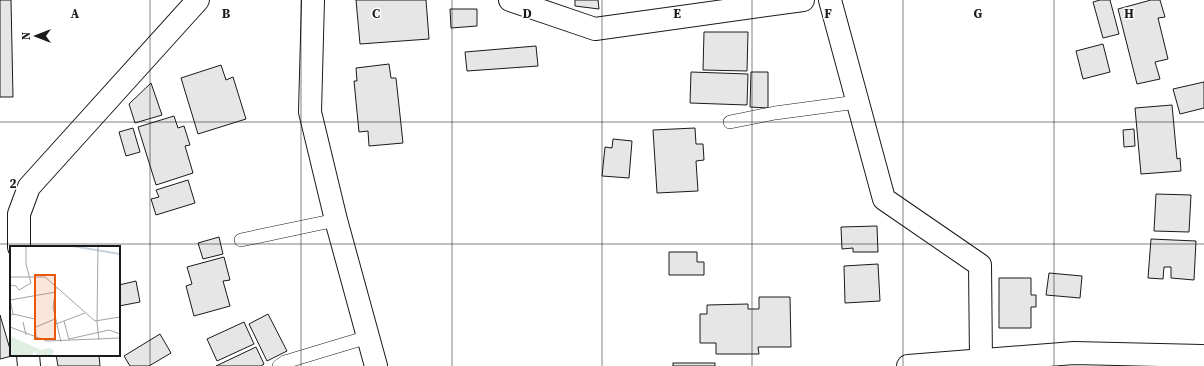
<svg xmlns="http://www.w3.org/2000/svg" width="1204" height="366" viewBox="0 0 1204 366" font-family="'Source Serif 4',serif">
<rect width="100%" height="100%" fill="#fff"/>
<g fill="#e6e6e6" stroke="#1a1a1a">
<path d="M0 0H11L13 97H0Z"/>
<path d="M356 0H426L429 39 360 44Z"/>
<path d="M575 0H598L599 9 575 6Z"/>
<path d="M1100 0H1110L1119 34 1103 38 1093 2Z"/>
<path d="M1151 0H1160L1165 17 1158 18 1168 59 1155 62 1160 79 1137 84 1118 9Z"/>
<path d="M450 9H477V26L451 28Z"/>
<path d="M704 32H748L747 71 703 70Z"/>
<path d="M1103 44 1110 72 1083 79 1076 51Z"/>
<path d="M536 46 538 66 467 71 465 52Z"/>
<path d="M389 64 391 78H396L403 143 369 146 368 131 359 132 354 81H357L356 68Z"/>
<path d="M221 65 226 80 233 77 246 119 198 134 181 78Z"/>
<path d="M691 72 748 74 747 105 690 103Z"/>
<path d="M751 72H768V108L750 107Z"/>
<path d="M1204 82V108L1180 114 1173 89Z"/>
<path d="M151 83 162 115 135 123 129 104Z"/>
<path d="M1172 105 1177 159 1180 158 1181 171 1141 174 1135 108Z"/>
<path d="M174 116 178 128 184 126 190 145 185 146 193 173 156 185 138 127Z"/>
<path d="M133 128 140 152 126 156 119 132Z"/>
<path d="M695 128 696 144H703L704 160 696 161 698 191 657 193 653 130Z"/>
<path d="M1134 129 1135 146 1124 147 1123 130Z"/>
<path d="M613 139 632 141 629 178 602 176 605 147 612 148Z"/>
<path d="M188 180 195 203 156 215 151 199 159 197 156 190Z"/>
<path d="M1156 194 1191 195 1189 232 1154 231Z"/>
<path d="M877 226 878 252H853V248L842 249 841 227Z"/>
<path d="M219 237 223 254 203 259 198 243Z"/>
<path d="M1151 239 1196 241 1194 280 1171 278V267H1164L1163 279 1148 278Z"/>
<path d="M669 252H697V262H704V275H669Z"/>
<path d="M224 257 230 280 223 281 230 306 194 316 186 286 192 284 187 267Z"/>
<path d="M878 264 880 301 845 303 844 266Z"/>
<path d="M1049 273 1082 276 1080 298 1046 295Z"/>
<path d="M999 278H1031V295H1036V307H1031V328H999Z"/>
<path d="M136 281 140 302 119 306V285Z"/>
<path d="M759 297H790L791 347H758L759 354H716V343H700V314H707V305L748 304V309H759Z"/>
<path d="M268 314 287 351 267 361 249 324Z"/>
<path d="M0 315 12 356 0 359Z"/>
<path d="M244 322 254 344 217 361 207 339Z"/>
<path d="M160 334 171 353 149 366H130L124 356Z"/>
<path d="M256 347 264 364 261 366H216Z"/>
<path d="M56 355H99L100 366H58Z"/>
<rect x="673" y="363" width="42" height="3"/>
</g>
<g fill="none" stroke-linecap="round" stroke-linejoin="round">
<g stroke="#1a1a1a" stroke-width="14">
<g id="service">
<path d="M730 122 775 113 857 102"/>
<path d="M241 240 336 220"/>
<path d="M279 366 285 362 368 337"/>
</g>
</g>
<g stroke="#1a1a1a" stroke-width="24">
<g id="minor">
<path d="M313 0 310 112 336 220 376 366"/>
<path d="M510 0 595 29 803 0"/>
<path d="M830 0 884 199 980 265 981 360"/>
<path d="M19 247V214L29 187 198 0"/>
<path d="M28 355 29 366"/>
<path d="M908 366 1074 353 1202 356"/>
</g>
</g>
<use href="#service" stroke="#fff" stroke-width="13"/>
<use href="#minor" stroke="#fff" stroke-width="22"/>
</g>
<path fill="none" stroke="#1a1a1a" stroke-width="1" stroke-opacity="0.55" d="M150 0V366M301 0V366M452 0V366M602 0V366M752 0V366M903 0V366M1054 0V366M0 122H1204M0 244H1204"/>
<g transform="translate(10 246)">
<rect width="110" height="110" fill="#fff"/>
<path d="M0 90 31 104 40 102 44 105 42 110H28L23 105V110H0Z" fill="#e0efe3"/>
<path fill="none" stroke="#c6d2dc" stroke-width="2" d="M62 0 110 8"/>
<path fill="none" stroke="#a3a3a3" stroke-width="1" d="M88 0 87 76 89 94M0 31H35L85 75 110 71M0 39 6 40 9 44 21 37 16 18V0M46 42 43 61 51 96M0 53 3 68 0 70M0 54 46 46M3 68 25 73M25 68 26 93M54 75 59 94M13 76 16 89M46 78 75 67M0 81 37 95 110 92M26 81 45 73M59 93 99 84 110 88"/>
<path fill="#e8590c" fill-opacity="0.15" stroke="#e8590c" stroke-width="2" d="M25 29H45V93H25Z"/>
<rect width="110" height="110" fill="none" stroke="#1a1a1a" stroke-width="2"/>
</g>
<g font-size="13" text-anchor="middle" font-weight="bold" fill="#1a1a1a" stroke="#fff" stroke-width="3" stroke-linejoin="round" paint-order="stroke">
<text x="75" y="18">A</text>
<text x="226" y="18">B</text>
<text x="376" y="18">C</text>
<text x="527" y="18">D</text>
<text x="677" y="18">E</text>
<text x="828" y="18">F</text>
<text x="978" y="18">G</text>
<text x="1129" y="18">H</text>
<text x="13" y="188">2</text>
</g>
<g transform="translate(36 36) rotate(270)" stroke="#ffffff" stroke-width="3" paint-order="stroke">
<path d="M0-3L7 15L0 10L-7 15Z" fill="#1a1a1a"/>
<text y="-6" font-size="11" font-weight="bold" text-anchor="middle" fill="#1a1a1a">N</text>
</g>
</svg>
